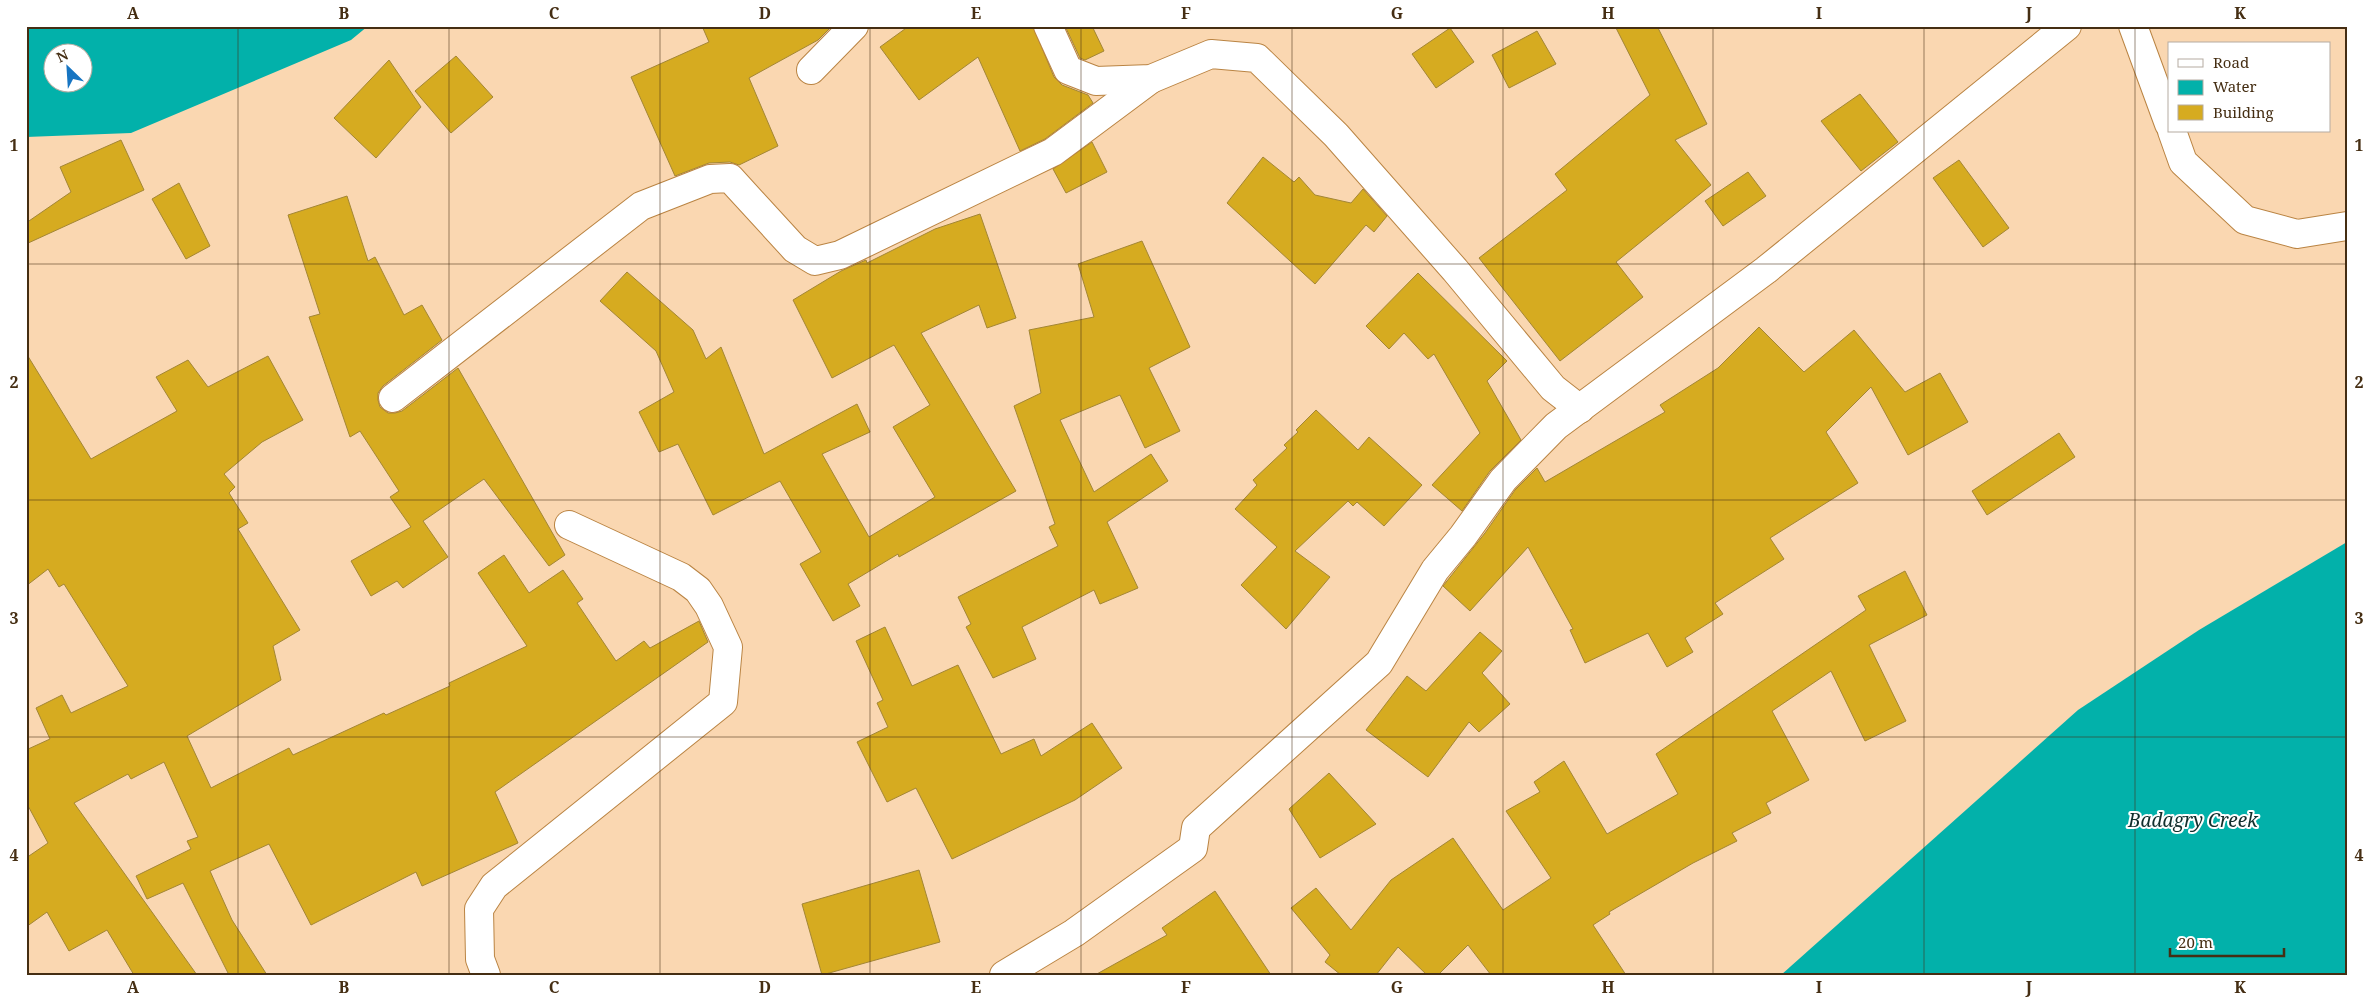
<svg xmlns="http://www.w3.org/2000/svg" width="2373" height="1001" viewBox="0 0 2373 1001" font-family="'Noto Serif',serif">
<rect width="100%" height="100%" fill="#fad7b1"/>
<g fill="#02b1aa" fill-rule="evenodd">
<path d="M26 26H368L351 40 131 133 26 137ZM52 52H82V82H52Z"/>
<path d="M2347 542V975H1781L2078 710 2199 630Z"/>
</g>
<g fill="#d6ab20" stroke="#a38635">
<path d="M702 26H832L818 40 749 78 778 146 739 165 730 162 709 163 675 176 631 77 709 42Z"/>
<path d="M909 26H1033L1054 77 1062 85 1088 95 1093 103 1045 139 1020 151 978 57 919 100 880 47Z"/>
<path d="M1065 26H1092L1104 51 1085 60 1080 58Z"/>
<path d="M1615 26H1657L1707 124 1675 140 1711 185 1616 262 1643 297 1560 361 1479 258 1567 190 1555 174 1650 95Z"/>
<path d="M1450 28 1474 62 1436 88 1412 54Z"/>
<path d="M1537 31 1556 64 1509 88 1492 55Z"/>
<path d="M456 56 493 97 451 133 415 91Z"/>
<path d="M389 60 421 107 376 158 334 118Z"/>
<path d="M1860 94 1898 142 1861 171 1821 121Z"/>
<path d="M121 140 144 190 26 244V223L71 192 60 167Z"/>
<path d="M1092 142 1107 172 1066 193 1053 169Z"/>
<path d="M1263 157 1294 182 1299 177 1315 195 1351 203 1363 189 1387 216 1374 232 1366 225 1315 284 1227 203Z"/>
<path d="M1959 160 2009 228 1983 247 1933 178Z"/>
<path d="M1748 172 1766 196 1723 226 1705 201Z"/>
<path d="M179 183 210 246 186 259 152 199Z"/>
<path d="M347 196 368 261 375 257 404 315 422 305 442 340 383 386 378 393V400L380 407 388 413H395L402 411 458 368 565 555 549 566 484 479 423 521 448 557 403 588 397 581 371 596 351 561 411 527 390 497 399 491 360 431 350 437 309 317 320 314 288 215Z"/>
<path d="M980 214 1016 318 987 328 979 305 921 333 1016 491 899 557 898 554 848 584 860 606 833 621 800 564 821 552 780 481 713 515 678 444 659 452 639 412 674 392 656 351 600 301 627 272 693 330 706 359 721 347 764 454 857 404 870 432 822 454 869 537 935 497 893 427 930 405 894 345 832 378 793 300 841 271 866 260 867 263 935 229Z"/>
<path d="M1142 241 1190 347 1149 368 1180 431 1145 448 1120 395 1060 420 1094 492 1151 454 1168 481 1107 522 1138 588 1100 604 1094 590 1022 627 1036 659 993 678 966 627 971 624 958 597 1058 546 1049 527 1055 524 1014 406 1041 393 1029 330 1094 317 1078 264Z"/>
<path d="M1418 273 1507 361 1487 381 1521 440 1490 471 1462 511 1432 485 1480 433 1434 354 1428 359 1404 333 1389 349 1366 326Z"/>
<path d="M1759 327 1804 372 1854 330 1905 392 1940 373 1968 422 1908 455 1871 387 1826 432 1858 483 1770 538 1784 559 1715 603 1723 614 1685 638 1693 652 1667 667 1648 633 1585 663 1570 630 1573 629 1528 547 1470 611 1443 586 1485 533 1515 490 1537 468 1545 482 1665 412 1660 405 1718 368Z"/>
<path d="M26 353 91 459 177 411 156 377 188 360 208 387 268 356 303 420 262 442 224 474 235 487 229 493 248 523 238 529 300 630 273 646 281 680 187 736 211 788 289 748 293 755 384 713 386 715 450 686 449 683 527 646 478 573 504 555 529 593 563 570 583 599 577 603 616 661 644 641 650 648 699 621 708 642 495 792 518 843 422 886 416 872 311 925 269 844 210 871 232 920 267 975H229L183 883 147 899 136 876 191 849 187 841 198 837 164 762 131 779 128 774 74 803 197 975H134L107 930 69 951 47 912 26 927V858L48 843 26 802V750L50 739 36 708 62 695 71 713 128 686 64 584 59 587 48 569 26 586Z"/>
<path d="M1316 410 1358 450 1369 437 1422 485 1384 526 1357 502 1353 506 1348 501 1295 551 1330 577 1286 629 1241 585 1277 547 1235 509 1257 485 1253 480 1287 448 1284 445 1298 432 1296 430Z"/>
<path d="M2059 433 2075 457 1987 515 1972 491Z"/>
<path d="M1905 571 1927 615 1869 645 1906 721 1865 741 1831 671 1772 711 1809 780 1766 803 1771 813 1732 833 1737 841 1693 863 1609 912 1610 914 1593 925 1626 975H1491L1468 945 1438 975H1427L1398 947 1376 975H1341L1325 962 1330 955 1291 908 1316 888 1351 930 1391 880 1453 838 1503 910 1551 878 1506 811 1540 792 1534 782 1564 761 1607 834 1678 794 1656 754 1866 610 1858 596Z"/>
<path d="M885 627 912 686 958 665 1001 754 1034 739 1041 756 1092 723 1122 768 1075 800 952 859 916 788 887 802 857 742 888 727 877 703 883 700 856 641Z"/>
<path d="M1480 632 1502 651 1482 673 1510 704 1479 732 1469 722 1428 777 1366 730 1407 676 1426 691Z"/>
<path d="M1329 773 1376 824 1320 858 1289 809Z"/>
<path d="M919 870 940 942 822 975 802 904Z"/>
<path d="M1215 891 1271 975H1095L1167 935 1162 928Z"/>
</g>
<g fill="none" stroke-linecap="round" stroke-linejoin="round">
<g stroke="#ba8443" stroke-width="30">
<g id="street">
<path d="M1048 26 1068 70 1096 81 1151 79 1211 54 1257 58 1336 135 1455 270 1553 388 1580 409"/>
<path d="M2133 26 2169 124"/>
<path d="M811 70 854 26"/>
<path d="M2172 131 2183 162 2245 220 2297 234 2347 226"/>
<path d="M393 398 641 206 710 179 730 178 795 249 815 261 840 255 1053 152 1151 79"/>
<path d="M486 975 480 959 479 909 494 886 723 702 728 647 709 606 698 590 681 577 569 525"/>
<path d="M1004 975 1074 933 1193 848 1196 828 1379 663 1435 570 1463 536 1503 480 1556 426 1766 270 2067 26"/>
</g>
</g>
<use href="#street" stroke="#fff" stroke-width="28"/>
</g>
<path fill="none" stroke="#452e13" stroke-width="1" stroke-opacity="0.55" d="M238 26V975M449 26V975M660 26V975M870 26V975M1081 26V975M1292 26V975M1503 26V975M1713 26V975M1924 26V975M2135 26V975M26 264H2347M26 500H2347M26 737H2347"/>
<g text-anchor="middle" stroke-width="4" stroke-linejoin="round" paint-order="stroke">
<g font-size="19" font-style="italic" fill="#122f2d" stroke="#fff">
<text x="2193" y="827">Badagry Creek</text>
</g>
</g>
<rect width="2373" height="1001" fill="none" stroke="#ffffff" stroke-width="55"/>
<rect x="2168" y="42" width="162" height="90" fill="#ffffff" stroke="#b5aba1"/>
<rect x="2178" y="59" width="25" height="8" fill="#ffffff" stroke="#b5aba1"/>
<text x="2213" y="68" font-size="15" fill="#452e13">Road</text>
<rect x="2178" y="80" width="25" height="15" fill="#02b1aa" stroke="#b5aba1"/>
<text x="2213" y="92" font-size="15" fill="#452e13">Water</text>
<rect x="2178" y="105" width="25" height="15" fill="#d6ab20" stroke="#b5aba1"/>
<text x="2213" y="118" font-size="15" fill="#452e13">Building</text>
<g transform="translate(68 68) rotate(335)"><circle r="24" fill="#ffffff" stroke="#b5aba1"/>
<path d="M0-4L9 19L0 12L-9 19Z" fill="#1775c2"/>
<text y="-8" font-size="14" font-weight="bold" text-anchor="middle" fill="#452e13">N</text>
</g>
<path d="M2170 948v8h114v-8" fill="none" stroke="#452e13" stroke-width="2.5"/>
<text x="2178" y="948" font-size="15" fill="#452e13" stroke="#ffffff" stroke-width="4" paint-order="stroke">20 m</text>
<rect x="28" y="28" width="2318" height="946" fill="none" stroke="#452e13" stroke-width="2"/>
<g font-size="16" text-anchor="middle" font-weight="bold" fill="#452e13">
<text x="133" y="19">A</text>
<text x="344" y="19">B</text>
<text x="554" y="19">C</text>
<text x="765" y="19">D</text>
<text x="976" y="19">E</text>
<text x="1186" y="19">F</text>
<text x="1397" y="19">G</text>
<text x="1608" y="19">H</text>
<text x="1819" y="19">I</text>
<text x="2029" y="19">J</text>
<text x="2240" y="19">K</text>
<text x="14" y="151">1</text>
<text x="2359" y="151">1</text>
<text x="14" y="388">2</text>
<text x="2359" y="388">2</text>
<text x="14" y="624">3</text>
<text x="2359" y="624">3</text>
<text x="14" y="861">4</text>
<text x="2359" y="861">4</text>
<text x="133" y="993">A</text>
<text x="344" y="993">B</text>
<text x="554" y="993">C</text>
<text x="765" y="993">D</text>
<text x="976" y="993">E</text>
<text x="1186" y="993">F</text>
<text x="1397" y="993">G</text>
<text x="1608" y="993">H</text>
<text x="1819" y="993">I</text>
<text x="2029" y="993">J</text>
<text x="2240" y="993">K</text>
</g>
</svg>
